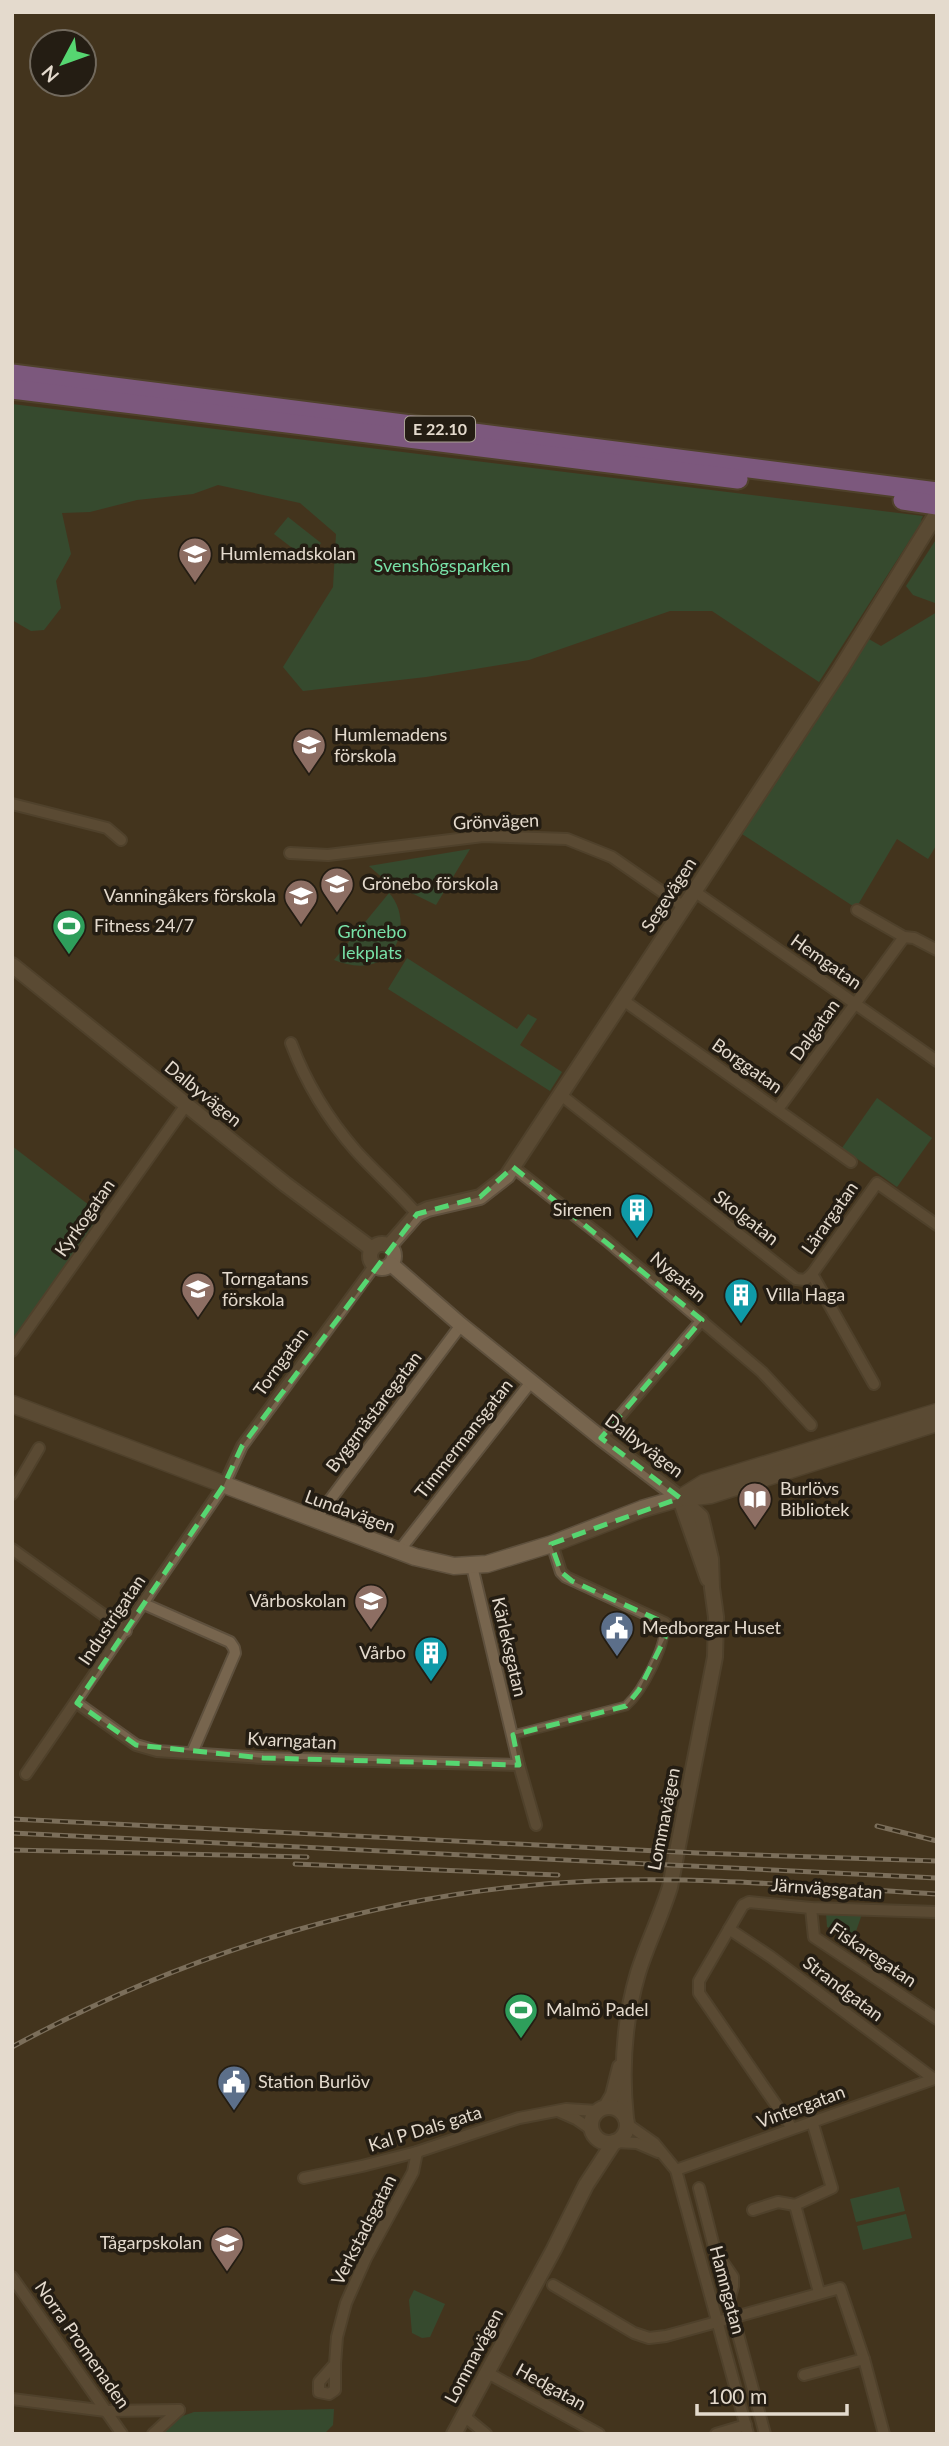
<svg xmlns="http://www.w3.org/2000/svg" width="949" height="2446" viewBox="0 0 949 2446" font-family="Lato,sans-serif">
<rect width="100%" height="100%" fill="#43341e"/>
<g fill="#266444">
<path d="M12 404 923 516 921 520 922 521 819 682 712 611H670L529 660 426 677 303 691 283 667 333 587 336 534 300 503 218 485 193 494 137 500 90 512 62 513 71 554 56 581 61 608 44 630 31 631 12 620Z"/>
<path d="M288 517 321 543 308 560 274 534Z"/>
<path d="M937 538V602L935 603 913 595 906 586Z"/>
<path d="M937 612V844L928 859 897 839 856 908 742 834 867 638 881 646Z"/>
<path d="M470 849 436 905 385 880 369 866Z"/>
<path d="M389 893C406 911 405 946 382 960 367 969 349 966 334 960Z"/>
<path d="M407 958 517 1029 528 1014 537 1019 520 1045 562 1072 550 1091 388 989Z"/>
<path d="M877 1098 932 1138 897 1187 842 1148Z"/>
<path d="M12 1146 102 1215 12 1340Z"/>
<path d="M826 1912 862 1914 854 1937 827 1927Z"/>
<path d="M899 2187 905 2211 856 2222 850 2199Z"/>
<path d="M906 2214 912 2238 863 2250 857 2226Z"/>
<path d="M414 2290 445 2304 430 2337 422 2338 412 2333 409 2300Z"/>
<path d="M334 2409 333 2425 324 2434H162L180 2417 194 2412Z"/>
</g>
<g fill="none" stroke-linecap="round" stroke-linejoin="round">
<g stroke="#5e503d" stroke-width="11">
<path id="pedestrian" d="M513 1735 626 1706C643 1691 666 1646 665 1623"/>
</g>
<g stroke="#5e503d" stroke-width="14">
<g id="minor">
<path d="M12 804 107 828 121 840"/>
<path d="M290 853 328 855 483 836 567 839 612 857 684 907"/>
<path d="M694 891 937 1061"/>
<path d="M857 910 904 937 914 938 937 950"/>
<path d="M623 1000 851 1162"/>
<path d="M291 1043C306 1083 328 1119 356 1151 376 1173 398 1192 417 1214"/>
<path d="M561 1095 796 1279 805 1280 812 1274 874 1384"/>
<path d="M778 1109 904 937"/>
<path d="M513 1167 606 1240 762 1372 811 1425"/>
<path d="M812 1274 877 1183 937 1225"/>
<path d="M12 1351 186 1105"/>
<path d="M601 1438 702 1320"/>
<path d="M12 1494 39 1448"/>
<path d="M315 1520 461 1325"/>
<path d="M552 1544 561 1572 566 1577 665 1623"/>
<path d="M12 1549 126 1631"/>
<path d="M399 1551 531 1382"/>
<path d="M472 1566 519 1765 536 1825"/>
<path d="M144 1604 230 1642 234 1648 235 1653 192 1753"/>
<path d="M77 1703 136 1745 157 1751 263 1758 519 1765"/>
<path d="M26 1774 224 1485 242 1446 375 1265"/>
<path d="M811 1908 814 1937 937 2019"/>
<path d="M729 1929 771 1957 934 2079"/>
<path d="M558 2111 576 2119 592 2130"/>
<path d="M627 2124 654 2143 676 2170 748 2434"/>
<path d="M792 2128 699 1993V1981L743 1905 749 1902 811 1908 937 1912"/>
<path d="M615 2142 637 2143 658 2152"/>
<path d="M676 2170 937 2078"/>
<path d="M304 2178 362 2166 417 2152 519 2118 566 2109 597 2111"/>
<path d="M699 2188 715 2251 733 2277V2286L729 2301 765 2434"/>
<path d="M795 2205 819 2292"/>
<path d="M753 2210 778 2202 795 2205 832 2188 812 2121"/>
<path d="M12 2277 122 2434"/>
<path d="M553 2285 634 2333 649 2338 666 2336 840 2288 864 2359 884 2434"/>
<path d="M335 2364V2390L329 2394 319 2392V2382L335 2364 337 2337 346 2303 366 2258 413 2172 417 2152"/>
<path d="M486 2372 599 2434"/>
<path d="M804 2375 864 2359"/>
<path d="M12 2399 106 2411 179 2410"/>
<path d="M464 2416 486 2434"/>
<path d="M153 2434 179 2410"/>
<path d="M716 2434 746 2425"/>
</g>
</g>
<g stroke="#5e503d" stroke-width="18">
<g id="tertiary">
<path d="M12 965 285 1184 372 1249"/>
<circle cx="382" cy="1256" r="12"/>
<path d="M389 1246 417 1214 428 1209 480 1197 507 1176 840 670 937 513"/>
<path d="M391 1264 461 1325 601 1438 680 1498 701 1517 711 1559 712 1588 716 1617 715 1657 670 1887C661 1916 647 1944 638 1973 624 2020 621 2071 626 2119"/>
<path d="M680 1499 708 1579"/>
<path d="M606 2107 613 2095 620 2067"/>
<circle cx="609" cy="2125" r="18"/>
<path d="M454 2434 554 2249 586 2185 614 2142"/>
</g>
</g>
<g stroke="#5e503d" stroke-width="19">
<g id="secondary">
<path d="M12 1404 415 1557 454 1566 487 1564 552 1544 642 1509 680 1498 704 1483 937 1412"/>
<path d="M686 1498 711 1495 937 1423"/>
</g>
</g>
<g stroke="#5e503d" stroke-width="23">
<g id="motorway">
<path d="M12 374 937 492"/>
<path d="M12 389 738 479"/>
<path d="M903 500 937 505"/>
</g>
</g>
<use href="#pedestrian" stroke="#77654e" stroke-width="8"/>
<use href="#minor" stroke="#77654e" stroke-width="10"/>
<use href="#tertiary" stroke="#77654e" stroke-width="14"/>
<use href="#secondary" stroke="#77654e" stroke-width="16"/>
<use href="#motorway" stroke="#c183f2" stroke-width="19"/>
<g stroke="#bfb4a5" stroke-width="5">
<g id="rail">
<path d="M12 1819 698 1853 937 1861"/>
<path d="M877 1826 937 1841"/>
<path d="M12 1833 937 1878"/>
<path d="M12 1850 307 1857"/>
<path d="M295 1864 558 1875"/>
<path d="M12 2047C189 1951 391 1889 593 1881 707 1876 823 1888 937 1894"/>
</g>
</g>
<use href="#rail" stroke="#241d13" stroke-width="2.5" stroke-dasharray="8" stroke-linecap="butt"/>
</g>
<path d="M0 0H949V2446H0ZM513 1167 702 1320 601 1438 680 1498 551 1544 561 1572 572 1581 665 1623V1638L639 1690 626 1706 513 1735 519 1765 263 1758 136 1745 77 1703 224 1485 242 1446 417 1214 480 1197Z" fill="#43341e" fill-opacity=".55" fill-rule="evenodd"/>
<path fill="none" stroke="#56d671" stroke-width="5" stroke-dasharray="14 9" stroke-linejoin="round" d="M513 1167 702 1320 601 1438 680 1498 551 1544 561 1572 572 1581 665 1623V1638L639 1690 626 1706 513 1735 519 1765 263 1758 136 1745 77 1703 224 1485 242 1446 417 1214 480 1197Z"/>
<defs>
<g id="school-pin" transform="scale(1.75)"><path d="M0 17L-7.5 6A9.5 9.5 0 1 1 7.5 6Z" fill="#8d6e63" stroke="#241d13"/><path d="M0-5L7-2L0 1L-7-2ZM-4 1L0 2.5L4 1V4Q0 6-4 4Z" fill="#fff"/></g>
<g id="stadium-pin" transform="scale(1.75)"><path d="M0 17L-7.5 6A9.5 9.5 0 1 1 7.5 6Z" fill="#2e9e5b" stroke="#241d13"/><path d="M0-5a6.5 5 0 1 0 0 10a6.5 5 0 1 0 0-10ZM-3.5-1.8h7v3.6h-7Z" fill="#fff"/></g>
<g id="building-pin" transform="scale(1.75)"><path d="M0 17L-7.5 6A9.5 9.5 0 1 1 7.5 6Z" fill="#0f9aa8" stroke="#241d13"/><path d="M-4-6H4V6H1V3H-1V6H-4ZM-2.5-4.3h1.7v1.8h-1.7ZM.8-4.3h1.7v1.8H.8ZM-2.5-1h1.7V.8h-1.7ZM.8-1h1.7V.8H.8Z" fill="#fff"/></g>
<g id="library-pin" transform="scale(1.75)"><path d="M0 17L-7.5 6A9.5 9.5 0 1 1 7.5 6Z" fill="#8d6e63" stroke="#241d13"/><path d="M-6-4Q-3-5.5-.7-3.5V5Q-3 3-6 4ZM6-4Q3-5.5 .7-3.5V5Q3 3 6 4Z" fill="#fff"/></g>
<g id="civic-pin" transform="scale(1.75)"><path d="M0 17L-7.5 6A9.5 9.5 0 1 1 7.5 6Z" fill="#5c6f8a" stroke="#241d13"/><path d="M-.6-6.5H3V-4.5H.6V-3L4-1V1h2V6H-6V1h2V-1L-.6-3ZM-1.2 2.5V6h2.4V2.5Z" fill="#fff"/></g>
</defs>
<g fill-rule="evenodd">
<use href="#school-pin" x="195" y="554"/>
<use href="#school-pin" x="309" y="745"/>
<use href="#school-pin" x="337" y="884"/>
<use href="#school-pin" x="301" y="896"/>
<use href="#stadium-pin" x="69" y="926"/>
<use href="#building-pin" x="637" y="1210"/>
<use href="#school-pin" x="198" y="1289"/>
<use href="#building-pin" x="741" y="1295"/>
<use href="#library-pin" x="755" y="1499"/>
<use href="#school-pin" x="371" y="1601"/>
<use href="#civic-pin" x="617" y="1628"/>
<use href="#building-pin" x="431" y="1653"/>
<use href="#stadium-pin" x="521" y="2010"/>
<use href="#civic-pin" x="234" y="2082"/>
<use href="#school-pin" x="227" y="2243"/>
</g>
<g text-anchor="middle" stroke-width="7" stroke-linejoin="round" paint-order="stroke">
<rect fill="#241d13" stroke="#aaa195" stroke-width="2" x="405" y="416.5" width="70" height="25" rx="5"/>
<g font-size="16" font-weight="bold" fill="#e4dacd">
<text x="440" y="435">E 22.10</text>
</g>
<g font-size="18" fill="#e4dacd" stroke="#241d13" text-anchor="start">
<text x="220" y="560">Humlemadskolan</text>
<text x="334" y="741">Humlemadens<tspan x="334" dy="21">förskola</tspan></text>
<text x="362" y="890">Grönebo förskola</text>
<text x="276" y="902" text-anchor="end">Vanningåkers förskola</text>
<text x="94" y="932">Fitness 24/7</text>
<text x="612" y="1216" text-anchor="end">Sirenen</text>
<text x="222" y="1285">Torngatans<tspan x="222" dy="21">förskola</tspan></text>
<text x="766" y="1301">Villa Haga</text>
<text x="780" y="1495">Burlövs<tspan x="780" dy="21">Bibliotek</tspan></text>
<text x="346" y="1607" text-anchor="end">Vårboskolan</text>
<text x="642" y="1634">Medborgar Huset</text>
<text x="406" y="1659" text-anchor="end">Vårbo</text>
<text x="546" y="2016">Malmö Padel</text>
<text x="258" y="2088">Station Burlöv</text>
<text x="202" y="2249" text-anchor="end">Tågarpskolan</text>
</g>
<g font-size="18" fill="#78e1a7" stroke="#241d13">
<text x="442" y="572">Svenshögsparken</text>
<text x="372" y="938">Grönebo<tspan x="372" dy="21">lekplats</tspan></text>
</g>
<g font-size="18" fill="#e4dacd" stroke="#241d13">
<text transform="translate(496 822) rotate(-2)" y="6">Grönvägen</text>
<text transform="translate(669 895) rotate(-57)" y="6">Segevägen</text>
<text transform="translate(826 962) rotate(35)" y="6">Hemgatan</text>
<text transform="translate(815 1030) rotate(-54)" y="6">Dalgatan</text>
<text transform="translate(747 1066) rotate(35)" y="6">Borggatan</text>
<text transform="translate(203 1094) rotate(39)" y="6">Dalbyvägen</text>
<text transform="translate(85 1218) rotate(-55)" y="6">Kyrkogatan</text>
<text transform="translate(746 1218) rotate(38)" y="6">Skolgatan</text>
<text transform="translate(830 1218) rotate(-55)" y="6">Lärargatan</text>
<text transform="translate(678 1277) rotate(40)" y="6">Nygatan</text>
<text transform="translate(281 1362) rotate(-54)" y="6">Torngatan</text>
<text transform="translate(374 1412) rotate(-53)" y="6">Byggmästaregatan</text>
<text transform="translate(464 1439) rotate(-52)" y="6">Timmermansgatan</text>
<text transform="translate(644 1446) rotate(37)" y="6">Dalbyvägen</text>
<text transform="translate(350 1512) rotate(20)" y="6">Lundavägen</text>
<text transform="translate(112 1620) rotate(-56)" y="6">Industrigatan</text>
<text transform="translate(509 1647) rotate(77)" y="6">Kärleksgatan</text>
<text transform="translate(292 1741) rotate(3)" y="6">Kvarngatan</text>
<text transform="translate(664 1819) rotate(-79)" y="6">Lommavägen</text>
<text transform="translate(827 1889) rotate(4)" y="6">Järnvägsgatan</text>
<text transform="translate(873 1955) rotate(34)" y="6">Fiskaregatan</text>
<text transform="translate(843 1989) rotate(37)" y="6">Strandgatan</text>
<text transform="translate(801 2107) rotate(-20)" y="6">Vintergatan</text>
<text transform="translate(425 2129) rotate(-17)" y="6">Kal P Dals gata</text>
<text transform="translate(364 2230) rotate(-63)" y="6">Verkstadsgatan</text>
<text transform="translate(727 2290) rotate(75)" y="6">Hamngatan</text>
<text transform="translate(82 2345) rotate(55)" y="6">Norra Promenaden</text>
<text transform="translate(474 2356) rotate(-62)" y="6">Lommavägen</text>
<text transform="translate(551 2387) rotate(29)" y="6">Hedgatan</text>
</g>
</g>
<rect width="949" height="2446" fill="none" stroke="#e4dacd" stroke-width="28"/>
<g transform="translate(63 63) rotate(229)"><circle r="33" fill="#241d13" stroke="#71695d" stroke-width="2"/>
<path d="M0-5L12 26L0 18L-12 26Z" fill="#56d671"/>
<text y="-10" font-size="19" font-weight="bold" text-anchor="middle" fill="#e4dacd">N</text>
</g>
<path d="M697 2404v10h150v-10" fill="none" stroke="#e4dacd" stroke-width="3.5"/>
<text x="708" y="2404" font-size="21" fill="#e4dacd" stroke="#241d13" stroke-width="5" paint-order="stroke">100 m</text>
</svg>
